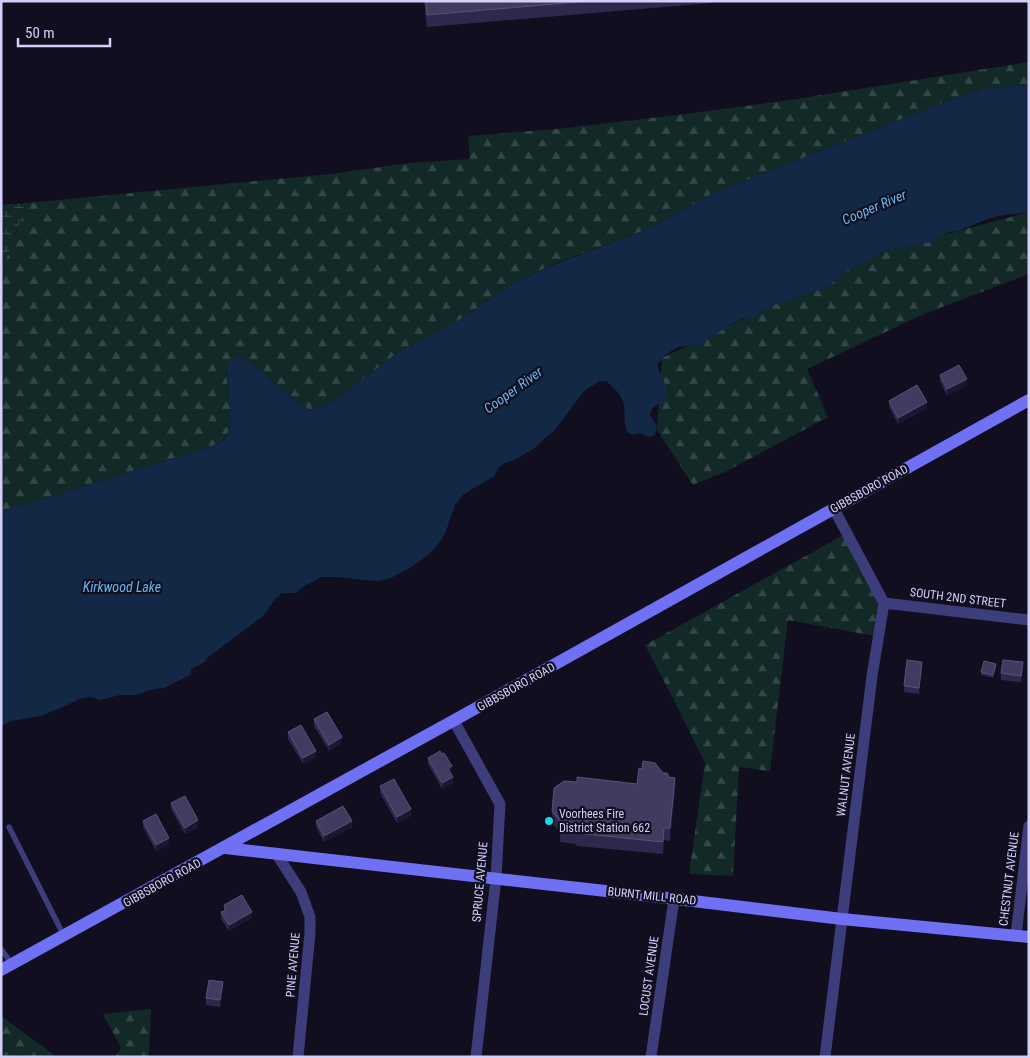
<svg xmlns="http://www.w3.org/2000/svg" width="1030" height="1058" viewBox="0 0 1030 1058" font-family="'Roboto Condensed',sans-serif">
<defs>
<pattern id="forest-firs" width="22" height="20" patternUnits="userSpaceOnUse" patternTransform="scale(1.25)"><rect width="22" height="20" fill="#122927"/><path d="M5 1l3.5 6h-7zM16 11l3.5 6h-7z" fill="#344747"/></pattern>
<pattern id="wetland-marsh" width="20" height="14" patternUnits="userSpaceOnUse" patternTransform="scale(1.25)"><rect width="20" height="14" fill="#122927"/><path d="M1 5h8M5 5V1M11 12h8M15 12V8" fill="none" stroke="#344747"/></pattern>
</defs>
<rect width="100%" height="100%" fill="#110e1f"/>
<g fill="url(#forest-firs)">
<path d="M1029 62V85L989 88 955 98 709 195 653 227 549 266 516 282 461 319 400 351 339 397 321 407 311 410 300 404 245 358 226 373C228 389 238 429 222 440 214 447 200 450 190 453L37 501 1 511V272L27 203 330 174 410 163 470 159 468 136 557 129 686 114 790 100Z"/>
<path d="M1029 212V274L926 313 807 369 828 417 727 471 693 485 657 430 662 358 887 250Z"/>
<path d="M847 533 881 597 880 637 788 620 770 771 739 767 733 876 689 874 705 763 678 708 645 645Z"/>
<path d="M151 1009 149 1057H115L121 1048 103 1014Z"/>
<path d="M1 1016 53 1054V1057H1Z"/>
</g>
<path fill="url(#wetland-marsh)" d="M27 203 2 271 1 272V205Z"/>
<path fill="#122845" d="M1029 85V212L998 216 985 220 961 230 947 233 932 242 887 250 846 271 826 288 779 303 766 309 757 316 743 318 730 325 699 345C693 347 688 345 683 346 673 348 661 357 657 366L666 386 667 395 665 400 652 408 650 415 657 426C655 440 650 438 640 433 618 442 628 409 622 399 619 392 612 386 606 381H600L584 391 555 430 546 437 535 448 514 460 503 464 499 467 494 476 464 494 455 505 445 534 439 543 428 555 413 566 393 577 384 580 376 581 336 577H321L301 588 296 593H282L276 598 263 616 207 658 205 662 191 669 190 675 164 688 154 689 136 695H120L100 700 91 697 79 699 61 708 40 716 11 721 3 725 1 728V511L37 501 190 453C200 450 214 447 223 440 239 427 225 383 227 364 233 358 237 354 245 358L300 404 311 410 321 407 339 397 400 351 461 319 516 282 548 267 653 227 709 195 955 98 989 88Z"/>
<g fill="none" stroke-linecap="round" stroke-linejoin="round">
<g stroke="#3d3d7b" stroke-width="5.5">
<path d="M9 827 64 936"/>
<path d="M1 949 12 964"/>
</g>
<g stroke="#3d3d7b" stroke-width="11">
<path d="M884 603 1029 620"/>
<path d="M454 721 500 804 496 878 476 1057"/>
<path d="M276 853 301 892 310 917V933L298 1057"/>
<path d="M1016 935 1029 826"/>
<path d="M651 1057 674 899"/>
<path d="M825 1057 872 676 884 603 834 509"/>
</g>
<g stroke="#6f70f4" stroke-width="12">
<path d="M225 848 668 898 842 919 1029 937"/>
<path d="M1 970 460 717 1029 400"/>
</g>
</g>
<g fill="#2e294c">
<path d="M424 1H712V3L427 27Z"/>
<path d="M940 375 967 385 947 396 940 381Z"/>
<path d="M889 401 927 408 898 424 889 407Z"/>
<path d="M996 667 993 678 981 675V672Z"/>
<path d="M922 668 919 694 904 692V686Z"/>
<path d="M1023 669 1021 682 1001 680V673Z"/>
<path d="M314 719 342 743 329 751 314 726Z"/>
<path d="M288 732 316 757 303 764 288 739Z"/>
<path d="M442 754 452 773H451L453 783 442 789 428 764V758Z"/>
<path d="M577 782 675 790 670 841 664 840 663 854 577 846 576 844 560 842V832L552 823V811Z"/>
<path d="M380 786 411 816 397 823 380 793Z"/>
<path d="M171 803 198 827 185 834 171 809Z"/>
<path d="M143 821 169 844 156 851 143 827Z"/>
<path d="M316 821 352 827 324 842 316 827Z"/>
<path d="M224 905 252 918 229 931 221 919V912L224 911Z"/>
<path d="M223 988 220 1007 206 1005V998Z"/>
</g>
<g fill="#1b1632">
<path d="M967 379V385L947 396V389Z"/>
<path d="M927 402V408L898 424V418Z"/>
<path d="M922 662V668L919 694V688Z"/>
<path d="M342 737V743L329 751V745Z"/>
<path d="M316 751V757L303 764V758Z"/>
<path d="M452 766V773L448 775V769Z"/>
<path d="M453 777V783L442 789V783Z"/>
<path d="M675 778V790L670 841V828Z"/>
<path d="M411 809V816L397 823V817Z"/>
<path d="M198 820V827L185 834V828Z"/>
<path d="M352 821V827L324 842V836Z"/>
<path d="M664 828V840L663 854V842Z"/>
<path d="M169 838V844L156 851V845Z"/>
<path d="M252 912V918L229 931V925Z"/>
<path d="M223 982V988L220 1007V1000Z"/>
</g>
<g fill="#403b5f" stroke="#575278">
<path d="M426 1H590L427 15Z"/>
<path d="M959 365 967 379 947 389 940 375Z"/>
<path d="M917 385 927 402 898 418 889 401Z"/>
<path d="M907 660 922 662 919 688 904 686Z"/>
<path d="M1003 660 1023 662 1021 676 1001 673Z"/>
<path d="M984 661 996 664 993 675 981 672Z"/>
<path d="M327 712 342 737 329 745 314 719Z"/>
<path d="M301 725 316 751 303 758 288 732Z"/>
<path d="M440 751 442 754 444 753 452 766 448 769 453 777 442 783 428 758Z"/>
<path d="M643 761 655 763 663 773H667L669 777 675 778 670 828H664L663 842 577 833 576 831 560 830V821L552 811 554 788 564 781 577 782V777L637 784 639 768 642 769Z"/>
<path d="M394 779 411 809 397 817 380 786Z"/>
<path d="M185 796 198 820 185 828 171 803Z"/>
<path d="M343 806 352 821 324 836 316 821Z"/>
<path d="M156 814 169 838 156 845 143 821Z"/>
<path d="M242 895 252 912 229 925 221 912 226 910 224 905Z"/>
<path d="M209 980 223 982 220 1000 206 998Z"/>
</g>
<circle fill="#11d9e7" stroke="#110e1f" stroke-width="2" cx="549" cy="821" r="5"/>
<g text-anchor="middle" stroke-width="4.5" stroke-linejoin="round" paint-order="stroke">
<g font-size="12" fill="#d4d0fc" stroke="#110e1f">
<text transform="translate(869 489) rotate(-29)" y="4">GIBBSBORO ROAD</text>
<text transform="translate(958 598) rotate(7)" y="4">SOUTH 2ND STREET</text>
<text transform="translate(516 687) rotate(-29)" y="4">GIBBSBORO ROAD</text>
<text transform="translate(846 775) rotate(-83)" y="4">WALNUT AVENUE</text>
<text transform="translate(1009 879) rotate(-83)" y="4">CHESTNUT AVENUE</text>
<text transform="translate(480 882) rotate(-85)" y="4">SPRUCE AVENUE</text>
<text transform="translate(162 883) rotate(-29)" y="4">GIBBSBORO ROAD</text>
<text transform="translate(652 896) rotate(6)" y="4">BURNT MILL ROAD</text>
<text transform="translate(293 965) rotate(-85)" y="4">PINE AVENUE</text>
<text transform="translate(649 976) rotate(-82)" y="4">LOCUST AVENUE</text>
</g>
<g font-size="12" fill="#d4d0fc" stroke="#110e1f" text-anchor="start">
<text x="559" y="818">Voorhees Fire<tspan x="559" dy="14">District Station 662</tspan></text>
</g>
<g font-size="14" font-style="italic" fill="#66b7f4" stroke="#110e1f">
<text transform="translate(874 207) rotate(-23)" y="5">Cooper River</text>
<text transform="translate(513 390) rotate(-36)" y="5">Cooper River</text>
<text x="122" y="592">Kirkwood Lake</text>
</g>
</g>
<rect width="1030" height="1058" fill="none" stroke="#d4d0fc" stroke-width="5"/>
<path d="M18 38v8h92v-8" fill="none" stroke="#d4d0fc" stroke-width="2.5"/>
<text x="25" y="38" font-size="15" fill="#d4d0fc" stroke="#110e1f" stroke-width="4" paint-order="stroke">50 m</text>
</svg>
